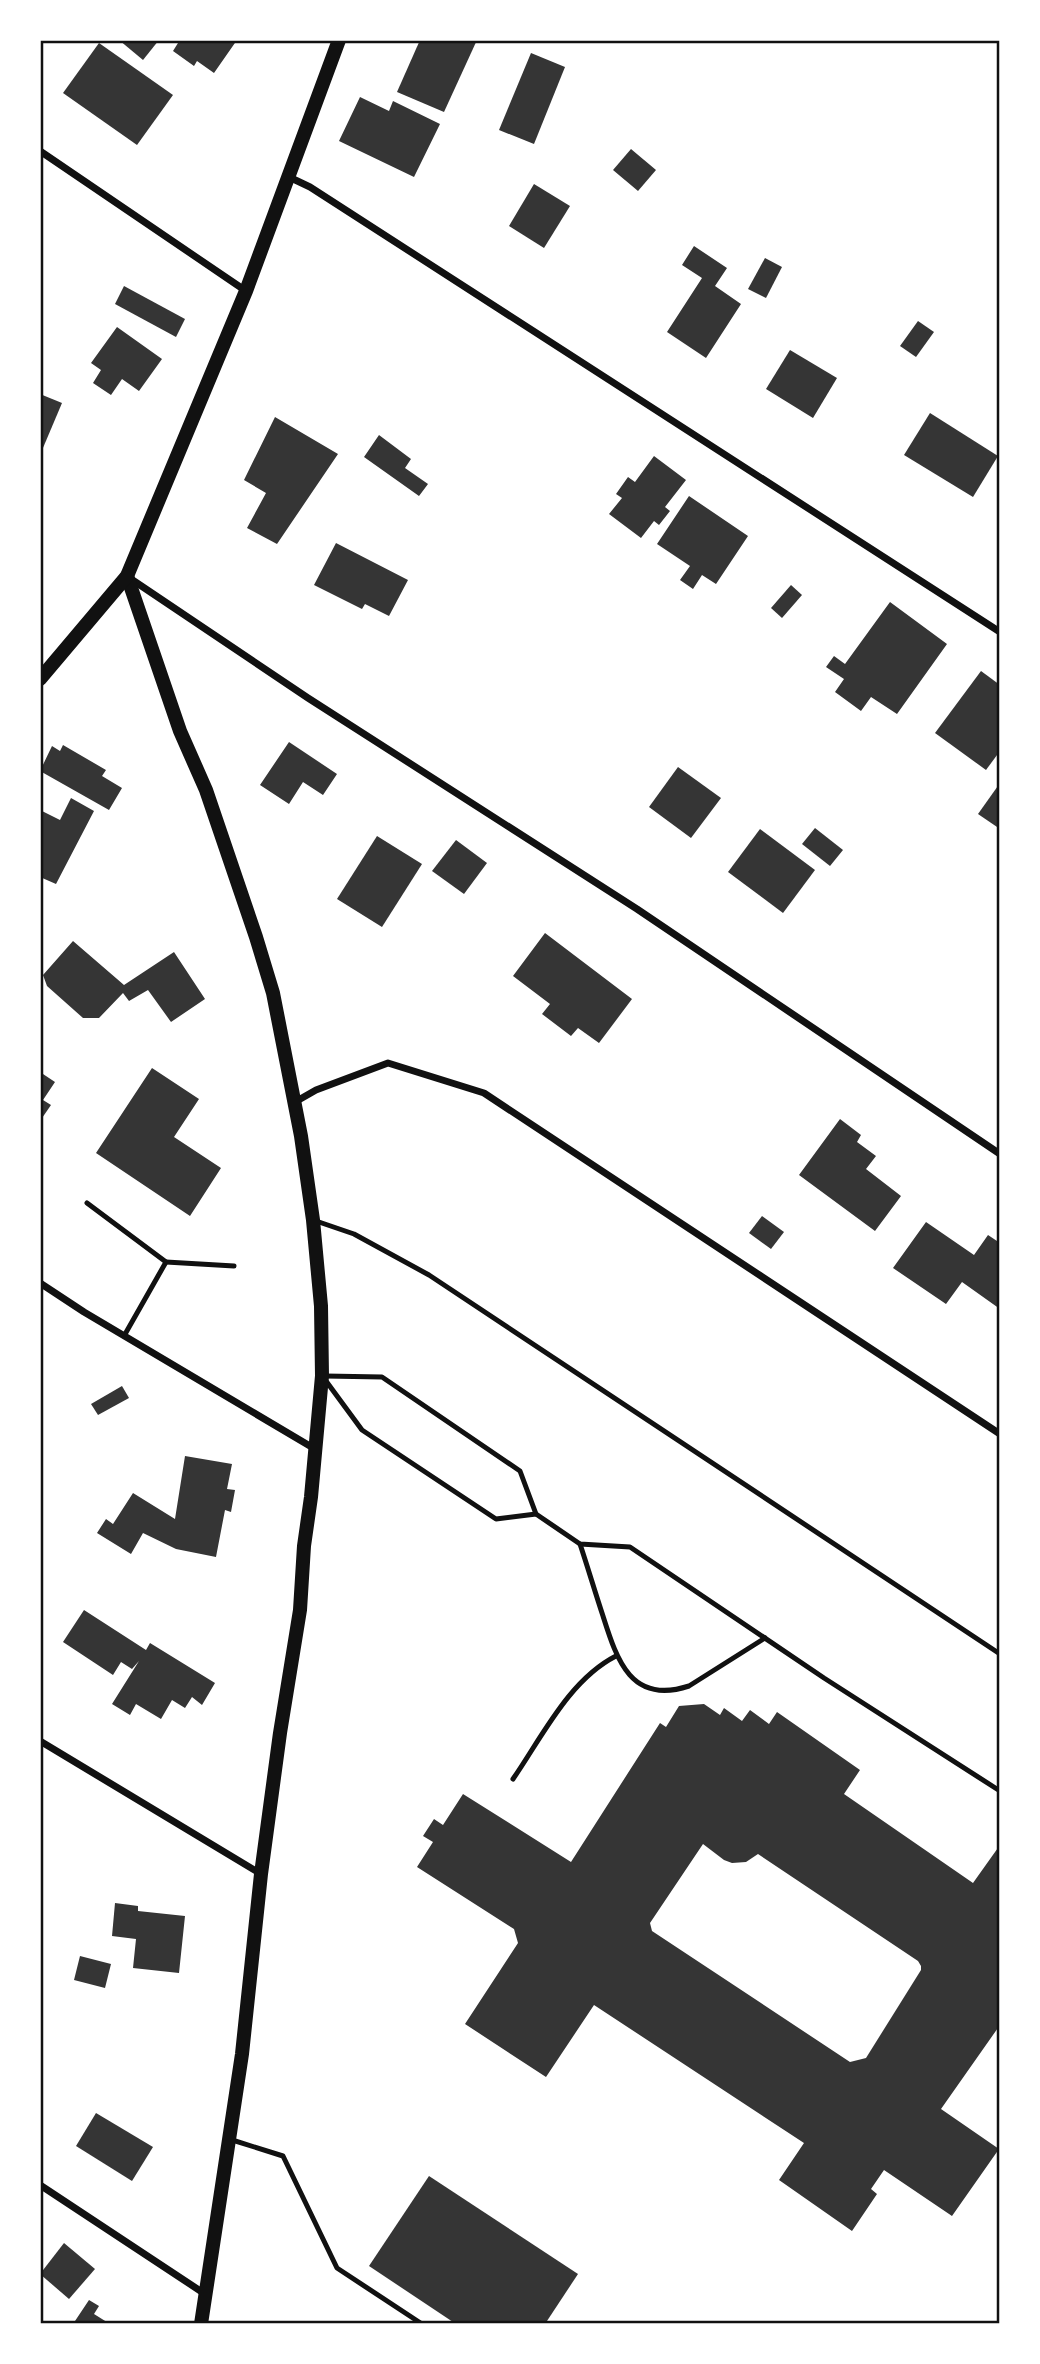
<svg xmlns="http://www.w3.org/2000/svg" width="1040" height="2364" viewBox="0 0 1040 2364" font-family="Cabin,sans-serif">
<rect width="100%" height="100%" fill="#fff"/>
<g fill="#353535" fill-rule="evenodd">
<path d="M119 40H159L143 60Z"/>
<path d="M174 40H237L214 73 197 61 194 66 173 51 178 43Z"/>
<path d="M420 40H477L444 112 397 92Z"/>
<path d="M99 43 173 95 137 145 63 93Z"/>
<path d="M531 53 565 67 534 144 499 130Z"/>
<path d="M360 97 389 111 393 101 440 124 414 177 339 141Z"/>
<path d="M631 149 656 170 638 191 613 170Z"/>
<path d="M534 184 570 206 544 248 509 226Z"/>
<path d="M694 246 727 268 715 286 741 304 706 358 667 332 702 278 682 265Z"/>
<path d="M765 258 782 267 766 298 748 289Z"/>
<path d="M124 286 185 319 176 337 115 304Z"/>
<path d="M918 321 934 332 916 357 900 346Z"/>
<path d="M117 327 162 359 139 391 122 379 111 395 93 383 101 370 91 363Z"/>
<path d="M790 350 837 378 813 418 766 389Z"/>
<path d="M40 394 62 403 40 455Z"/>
<path d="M930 413 998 456 973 497 904 455Z"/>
<path d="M275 417 338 454 277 544 247 528 266 493 244 480Z"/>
<path d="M379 435 411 459 405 468 428 484 419 496 364 457Z"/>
<path d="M654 456 686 480 665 507 670 511 659 525 654 521 641 538 609 514 622 498 616 494 628 477 635 482Z"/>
<path d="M689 496 748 536 716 584 702 575 693 589 680 580 690 566 657 544Z"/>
<path d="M336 543 408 580 389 616 365 604 362 609 314 585Z"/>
<path d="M791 585 802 595 782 618 771 608Z"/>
<path d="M890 602 947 644 897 714 871 697 861 711 835 692 844 679 826 667 834 656 845 664Z"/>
<path d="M981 671 1000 685V751L986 770 935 733Z"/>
<path d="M289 742 337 774 323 795 303 782 289 804 260 785Z"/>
<path d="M63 745 106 770 102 776 122 788 109 810 40 771 52 746 60 751Z"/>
<path d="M678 767 721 798 691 838 649 807Z"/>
<path d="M1000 783V829L978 814Z"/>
<path d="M71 798 94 811 56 884 40 877V810L60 820Z"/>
<path d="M815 828 843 850 830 866 802 844Z"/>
<path d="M760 829 815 870 783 913 728 872Z"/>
<path d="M377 836 422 864 382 927 337 899Z"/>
<path d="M456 840 487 863 464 894 432 871Z"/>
<path d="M545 933 632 999 599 1043 578 1028 571 1036 542 1014 550 1004 513 976Z"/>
<path d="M73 941 124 985 174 952 205 999 171 1022 148 990 129 1001 123 993 99 1018H83L47 986 43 975Z"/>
<path d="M152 1068 199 1099 174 1137 221 1168 190 1216 96 1153Z"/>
<path d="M40 1072 55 1082 43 1100 51 1105 40 1121Z"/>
<path d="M840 1119 861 1135 857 1142 876 1156 866 1169 901 1196 875 1231 799 1175Z"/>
<path d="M762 1216 784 1232 771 1249 749 1233Z"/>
<path d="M926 1222 974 1255 988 1235 1000 1243V1309L962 1282 946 1304 893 1268Z"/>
<path d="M122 1386 129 1398 98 1415 91 1404Z"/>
<path d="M185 1456 232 1464 227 1489 235 1490 231 1512 225 1510 216 1557 176 1549 143 1533 131 1554 97 1533 106 1519 113 1524 133 1493 175 1519Z"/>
<path d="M84 1610 146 1650 150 1643 215 1683 202 1705 192 1697 185 1708 172 1700 161 1719 136 1704 130 1715 112 1704 139 1661 132 1669 121 1662 113 1675 63 1642Z"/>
<path d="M704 1704 720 1715 724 1708 742 1721 750 1710 769 1724 777 1712 860 1770 844 1794 973 1883 1000 1845V2025L941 2109 999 2149 952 2216 884 2170 871 2189 877 2194 852 2231 779 2180 804 2143 594 2005 546 2077 465 2024 518 1943 514 1929 417 1867 433 1842 423 1836 434 1819 443 1825 463 1794 571 1862 660 1723 666 1727 679 1706ZM703 1844 724 1860 732 1863 746 1862 758 1854 918 1961 921 1966V1970L866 2058 850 2062 652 1931 650 1923Z"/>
<path d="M115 1903 138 1906V1911L185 1916 179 1973 133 1968 136 1939 112 1936Z"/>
<path d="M80 1956 111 1964 105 1988 74 1980Z"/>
<path d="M96 2113 153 2147 132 2181 76 2146Z"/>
<path d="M429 2176 578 2274 545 2324H456L369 2266Z"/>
<path d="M64 2243 95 2269 69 2299 40 2274Z"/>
<path d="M89 2300 99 2306 94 2314 110 2324H73Z"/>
</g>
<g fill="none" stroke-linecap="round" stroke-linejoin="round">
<g stroke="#111" stroke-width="5">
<path d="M87 1203 166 1262 124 1336"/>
<path d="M316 1221 354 1234 429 1275 1000 1654"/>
<path d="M166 1262 234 1266"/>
<path d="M325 1376 382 1377 520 1471 536 1514 580 1544 630 1547 824 1678 1000 1791"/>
<path d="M326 1381 362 1430 496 1519 536 1514"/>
<path d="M580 1544C588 1568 595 1592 603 1616 617 1660 631 1705 689 1686L765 1638"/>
<path d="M513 1779C542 1737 569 1680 616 1656"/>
<path d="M229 2139 283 2156 337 2268 422 2324"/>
</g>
<g stroke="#111" stroke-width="7">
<path d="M40 151 246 291"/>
<path d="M289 177 310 187 1000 632"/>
<path d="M131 579 308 698 637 909 1000 1154"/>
<path d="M295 1102 316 1090 388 1063 484 1093 1000 1434"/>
<path d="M40 1283 84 1312 315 1449"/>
<path d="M40 1741 261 1874"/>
<path d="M40 2185 205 2294"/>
</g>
<g stroke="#111" stroke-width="14">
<path d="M127 576 180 731 206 790 256 937 273 993 301 1136 313 1220 321 1306 322 1376 311 1497 304 1546 300 1610 280 1733 261 1874 242 2054 201 2324"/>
<path d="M40 679 127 576 246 291 339 40"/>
</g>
</g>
<rect width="1040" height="2364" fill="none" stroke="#ffffff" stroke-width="84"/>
<rect x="42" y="42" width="956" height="2280" fill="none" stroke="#111" stroke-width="2.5"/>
</svg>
